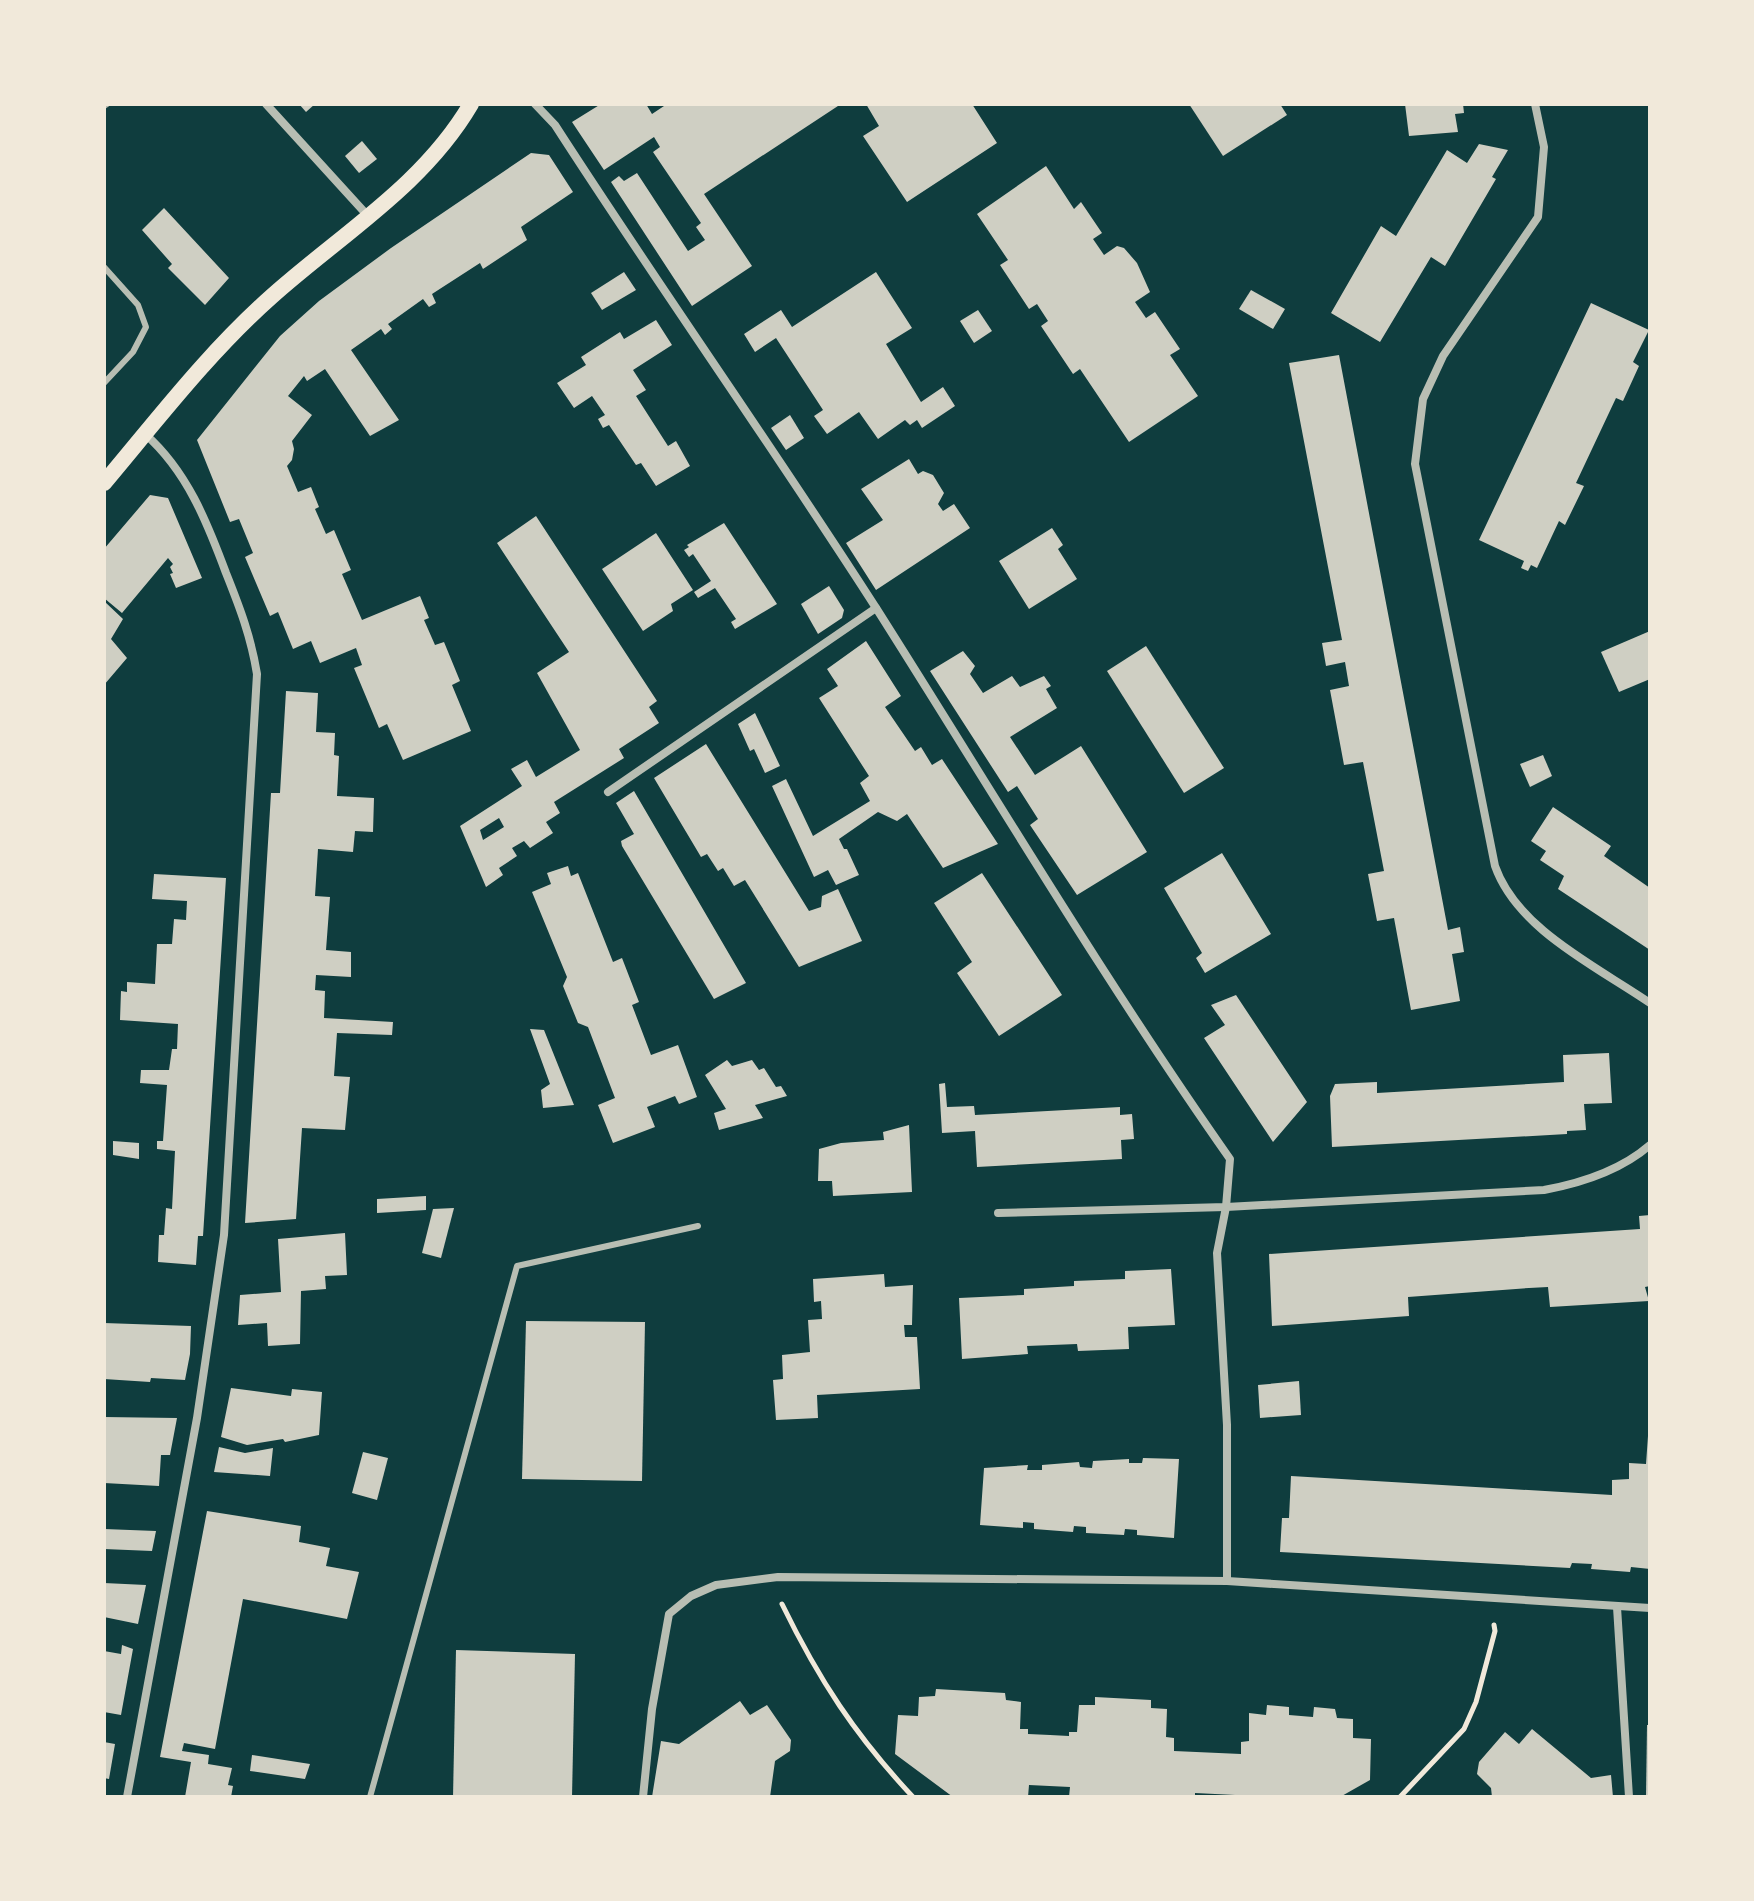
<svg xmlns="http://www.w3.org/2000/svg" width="1754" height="1901" viewBox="0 0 1754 1901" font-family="Figtree,sans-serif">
<rect width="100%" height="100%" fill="#0f3d3e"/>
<g fill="#cfcfc3" fill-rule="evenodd">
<path d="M299 104H315L306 112Z"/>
<path d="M601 104H646L652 114 667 104H841L704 194 752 266 692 306 611 182 619 176 624 181 637 173 688 251 705 240 696 227 701 223 653 152 660 147 654 137 604 170 572 122Z"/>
<path d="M866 104H972L997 143 907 202 863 136 879 126Z"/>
<path d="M1189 104H1280L1287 115 1223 156Z"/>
<path d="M1405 104H1463L1464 113 1455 114 1458 132 1409 136Z"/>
<path d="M362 141 377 159 359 173 345 156Z"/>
<path d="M1479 144 1508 150 1492 177 1496 179 1445 266 1431 257 1380 342 1331 313 1381 226 1396 236 1447 150 1467 163Z"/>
<path d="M531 153 549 155 573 192 521 227 527 240 483 269 480 263 432 294 436 303 429 307 423 299 388 324 392 329 385 335 381 329 351 350 399 420 370 436 325 369 307 381 304 376 288 396 312 415 292 441 294 449 292 460 287 466 298 492 311 487 319 507 315 509 326 534 334 530 351 570 342 574 362 620 420 596 429 618 424 620 435 645 444 642 460 681 452 685 471 731 403 760 387 724 379 728 354 668 362 665 356 648 320 663 311 641 293 649 278 612 270 616 245 557 253 553 239 519 230 522 197 440 280 336 319 301 391 248Z"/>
<path d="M1046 166 1074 209 1081 202 1102 233 1093 239 1104 255 1117 246 1124 248 1137 263 1150 292 1135 302 1146 318 1155 312 1180 349 1170 355 1198 396 1129 442 1080 369 1073 374 1041 326 1048 321 1037 304 1029 309 1000 265 1008 260 977 214Z"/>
<path d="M164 208 229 278 205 305 168 268 172 264 142 230Z"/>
<path d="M624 272 636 290 602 310 591 293Z"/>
<path d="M876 272 912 328 886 344 921 402 943 387 955 406 922 428 917 420 910 425 905 420 878 439 859 412 827 434 814 416 823 410 776 338 755 352 744 334 781 310 792 327Z"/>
<path d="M1251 290 1285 309 1273 329 1239 309Z"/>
<path d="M1591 303 1649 330 1633 362 1639 366 1623 401 1616 398 1576 483 1584 486 1565 525 1559 521 1537 568 1531 565 1528 571 1521 568 1524 561 1479 540Z"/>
<path d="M978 310 992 331 974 343 960 321Z"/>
<path d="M656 320 672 345 633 370 646 390 636 396 668 446 676 441 690 466 656 486 641 463 636 465 609 425 603 428 598 419 605 415 592 396 574 408 557 383 586 365 581 357 620 332 624 339Z"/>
<path d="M1339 355 1448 930 1460 927 1464 952 1452 954 1460 1001 1411 1010 1394 918 1377 921 1368 874 1384 871 1363 762 1344 765 1330 690 1349 686 1345 662 1326 666 1322 643 1342 640 1289 363Z"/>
<path d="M790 415 804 438 786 450 771 428Z"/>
<path d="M909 459 918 474 923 471 933 475 944 493 938 504 943 511 954 504 970 528 876 590 846 543 883 520 861 489Z"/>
<path d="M150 495 168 498 202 578 176 588 170 574 173 573 170 567 173 564 168 558 122 613 104 598V549Z"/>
<path d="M536 516 657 701 649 707 659 723 619 749 624 758 554 802 560 813 546 822 553 833 530 848 524 841 512 848 517 856 499 868 503 875 486 887 460 826 522 786 511 769 527 760 536 777 580 750 537 673 569 652 497 543ZM499 818 504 827 483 840 480 830Z"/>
<path d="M724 523 777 604 735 629 731 622 736 619 715 588 698 598 694 592 711 581 693 554 689 557 684 550 689 547 687 545Z"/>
<path d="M1052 528 1063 545 1058 549 1077 579 1029 609 999 561Z"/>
<path d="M656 533 693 590 671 604 673 611 643 631 602 569Z"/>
<path d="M829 586 844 610 842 618 818 634 801 604Z"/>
<path d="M104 601 123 619 111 639 127 658 104 685Z"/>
<path d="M1650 631V679L1619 692 1601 652Z"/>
<path d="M866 641 901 696 885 707 915 751 921 747 932 765 942 759 998 844 943 868 907 814 897 821 878 812 839 839 844 849H847L859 875 836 885 828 870 814 877 772 786 786 779 813 836 870 801 860 783 869 776 819 698 838 686 827 669Z"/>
<path d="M1146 646 1224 768 1184 793 1107 671Z"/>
<path d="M963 651 975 666 970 674 983 693 1012 676 1020 687 1044 676 1051 686 1046 689 1057 708 1010 737 1035 775 1081 746 1147 852 1077 895 1030 825 1038 819 1017 786 1008 792 930 671Z"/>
<path d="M286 691 318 693 316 732 335 733 334 755 339 756 337 796 374 798 373 832 355 831 353 852 318 849 315 896 330 897 326 950 351 952V977L316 975 315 990 325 991 324 1018 393 1022 392 1035 337 1033 334 1076 350 1077 345 1130 302 1128 296 1219 245 1223 271 793H280Z"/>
<path d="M755 713 780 766 765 773 754 749 750 751 738 724Z"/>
<path d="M706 744 809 911 821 907 822 896 838 889 862 941 799 967 745 880 734 886 723 868 718 871 707 854 701 857 654 778Z"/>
<path d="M1543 755 1552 776 1530 787 1520 764Z"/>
<path d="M634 791 746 983 714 999 622 846 621 841 634 834 616 803Z"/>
<path d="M1553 807 1611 846 1604 856 1650 888V950L1558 889 1564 876 1540 860 1546 851 1531 841Z"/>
<path d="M1222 853 1271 934 1205 973 1196 958 1202 953 1164 888Z"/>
<path d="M568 866 571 876 578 873 613 962 622 958 639 1002 632 1005 651 1055 678 1045 697 1097 679 1104 675 1096 647 1107 655 1127 613 1143 598 1105 615 1098 588 1027 578 1023 563 986 567 977 532 892 551 884 547 873Z"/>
<path d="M982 873 1062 995 999 1036 957 973 972 962 934 903Z"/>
<path d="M154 874 226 878 203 1236H198L196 1265 158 1262 159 1235H164L166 1208 172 1209 175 1151 157 1149V1141H163L167 1085 140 1083 141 1070H169L172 1049H177L178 1024 120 1020 121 991 127 992V982L155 984 157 944H172L174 919 186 920 187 901 152 899Z"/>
<path d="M1236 995 1307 1102 1273 1142 1204 1038 1225 1025 1211 1005Z"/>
<path d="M530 1029 544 1030 574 1105 543 1108 541 1090 550 1084Z"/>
<path d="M1609 1053 1612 1103 1584 1104 1586 1130 1567 1131V1134L1332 1147 1330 1096 1335 1084 1377 1082V1093L1564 1082 1563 1055Z"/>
<path d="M727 1060 732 1066 752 1060 759 1070 764 1068 776 1087 781 1086 787 1096 755 1105 763 1118 719 1130 714 1113 726 1109 705 1075Z"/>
<path d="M945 1083 947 1107 974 1106 975 1115 1120 1107V1115L1132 1114 1134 1139 1121 1140 1122 1159 977 1167 975 1131 942 1133 939 1084Z"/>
<path d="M909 1125 912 1192 833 1196 832 1181H818L819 1149 841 1143 884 1140 883 1132Z"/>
<path d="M113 1141 139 1143V1159L113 1155Z"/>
<path d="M426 1196V1210L377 1213V1199Z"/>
<path d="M454 1208 441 1258 422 1253 433 1209Z"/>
<path d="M1650 1215V1286L1645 1287 1649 1301 1550 1307 1548 1287 1529 1288 1408 1297 1409 1316 1272 1326 1269 1254 1640 1229 1639 1216Z"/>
<path d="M345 1233 347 1275 325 1276 326 1289 301 1291 300 1344 268 1346 267 1323 238 1325 240 1295 281 1292 278 1239Z"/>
<path d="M1171 1269 1175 1325 1128 1327 1129 1349 1078 1351 1077 1344 1027 1346 1028 1354 962 1359 959 1298 1024 1295V1289L1074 1286V1281L1125 1279V1271Z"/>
<path d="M884 1274 885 1287 913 1285 912 1325H904L905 1337H917L920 1389 817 1395 818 1418 776 1420 773 1380 783 1379 782 1355 810 1352 808 1320 822 1319 821 1301 814 1302 813 1279Z"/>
<path d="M526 1321 645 1322 642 1481 522 1479Z"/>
<path d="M104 1323 191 1326 190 1354 185 1380 151 1378 150 1382 104 1379Z"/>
<path d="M1299 1381 1301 1415 1260 1418 1258 1385Z"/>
<path d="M231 1388 291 1396 292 1389 322 1392 319 1435 285 1442 283 1439 247 1445 221 1437Z"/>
<path d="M104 1417 177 1418 170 1455H161L159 1486 104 1483Z"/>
<path d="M1648 1436H1650V1569L1631 1567 1630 1572 1591 1569 1592 1564 1572 1563 1570 1568 1280 1552 1282 1518H1289L1291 1476 1612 1495V1480L1629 1479V1463L1646 1464Z"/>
<path d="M219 1447 245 1453 273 1448 270 1476 214 1472Z"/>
<path d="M363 1452 388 1458 377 1500 352 1493Z"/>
<path d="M1143 1458 1179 1459 1174 1538 1137 1535V1530L1125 1529 1124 1535 1086 1533V1527L1074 1526 1073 1532 1034 1529V1523L1023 1522V1528L980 1525 984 1468 1028 1465 1027 1470H1042V1465L1079 1462 1080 1467 1092 1468 1093 1461 1129 1459V1463H1142Z"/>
<path d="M207 1511 301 1526 299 1542 330 1548 326 1566 359 1572 347 1619 243 1599 215 1749 184 1743 182 1751 209 1755 208 1764 232 1768 228 1785 233 1786 231 1797H185L191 1762 160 1757Z"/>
<path d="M104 1529 156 1531 152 1551 104 1549Z"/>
<path d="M104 1583 146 1585 138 1624 104 1617Z"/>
<path d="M122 1645 133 1649 121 1715 104 1712V1651L121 1654Z"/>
<path d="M456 1650 575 1654 572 1797H453Z"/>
<path d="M936 1689 1005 1693 1006 1700 1021 1702 1020 1729H1028V1734L1050 1735 1069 1736V1732H1077L1079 1705H1095V1697L1151 1700V1708L1167 1709 1166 1737 1174 1738V1751L1241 1754V1742L1249 1741V1713L1266 1715 1267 1705 1289 1707V1715L1313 1717 1314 1707 1335 1709 1337 1718 1353 1719V1738L1371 1739 1370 1780 1340 1797H1235V1795L1195 1793V1797H1069L1070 1787 1029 1785 1028 1797H953L895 1754 898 1715 918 1716 919 1697 935 1696Z"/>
<path d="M740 1701 750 1715 767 1705 791 1740 790 1751 775 1761 770 1797H652L661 1741 679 1744Z"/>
<path d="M1647 1725H1650V1797H1646Z"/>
<path d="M1532 1729 1591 1778 1611 1775 1613 1797H1492L1491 1788 1477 1774 1479 1762 1505 1732 1519 1744Z"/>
<path d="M104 1742 115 1744 109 1779 104 1778Z"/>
<path d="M252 1755 310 1764 305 1779 250 1771Z"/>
</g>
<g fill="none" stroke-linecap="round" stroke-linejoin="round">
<g stroke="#f1e9da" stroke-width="5">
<path d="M782 1604C819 1680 855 1735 913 1797"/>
<path d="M1400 1797 1464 1729 1476 1702 1495 1631 1494 1625"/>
</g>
<g stroke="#b8beb3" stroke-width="6">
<path d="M104 106 107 104"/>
<path d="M104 267 138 305 146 327 133 352 104 383"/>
<path d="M370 1797 517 1266 698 1226"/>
</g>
<g stroke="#b8beb3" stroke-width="8">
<path d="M266 104 368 216"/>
<path d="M535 104 555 125C660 288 773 447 878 611 994 794 1105 981 1230 1159L1226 1207 1217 1253 1227 1425V1581"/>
<path d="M1535 104 1544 147 1538 217 1443 356 1423 399 1415 464 1495 866C1517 929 1596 966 1650 1003"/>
<path d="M608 792 876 608"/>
<path d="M998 1213 1226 1207 1544 1190C1582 1183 1620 1171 1650 1145"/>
<path d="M1617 1607 1629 1797"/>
<path d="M127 1797 197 1418 224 1235 257 674C251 637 240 608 226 573 207 522 187 471 145 434"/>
<path d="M643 1797 652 1709 669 1614 691 1596 716 1585 778 1577 1227 1581 1650 1608"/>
</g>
<path stroke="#f1e9da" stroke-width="16" d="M104 483C157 420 209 352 271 297 340 235 423 186 471 104"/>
</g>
<rect width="1754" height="1901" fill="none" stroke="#f1e9da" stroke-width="212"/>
</svg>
